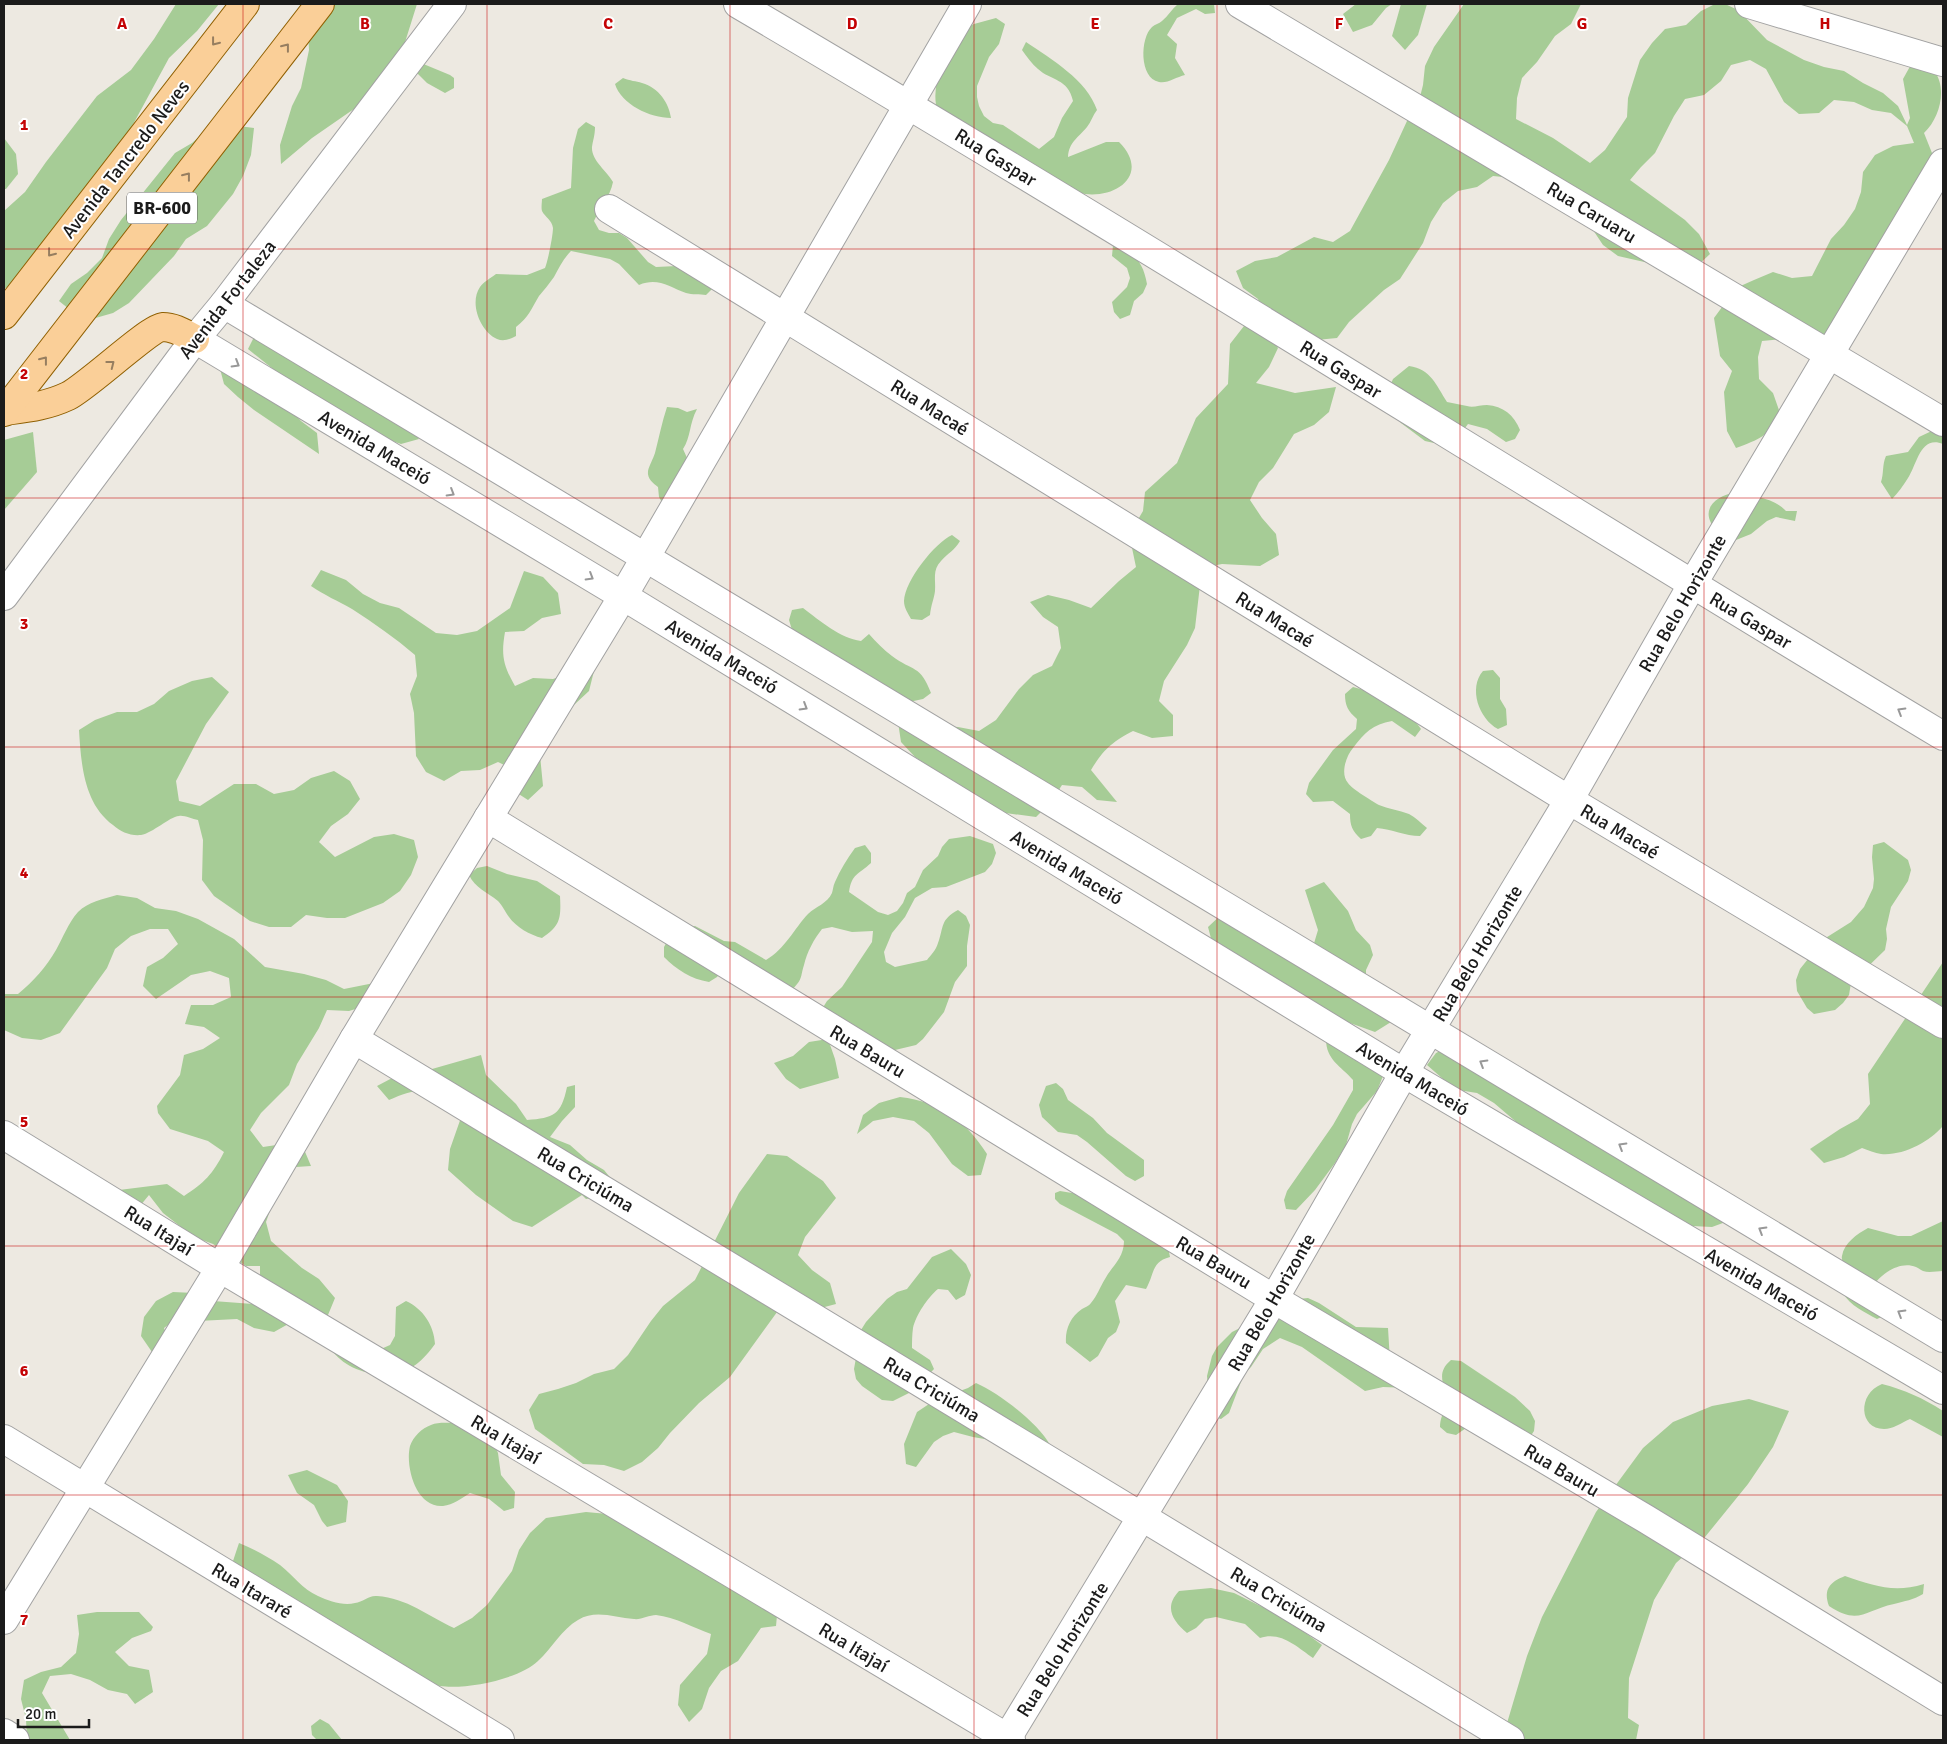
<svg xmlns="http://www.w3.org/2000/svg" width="1947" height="1744" viewBox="0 0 1947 1744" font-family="Signika,sans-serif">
<rect width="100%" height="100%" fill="#ede9e1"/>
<g fill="#a6cc96">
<path d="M176 4H219L197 31 169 58 130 130 39 266 4 289V211L25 192 46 162 97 96 131 70 154 39Z"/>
<path d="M324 4H417L401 55 364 102 312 138 281 164 280 145 292 106 301 88 309 50 308 31Z"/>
<path d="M1178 4H1214L1215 13 1205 14 1196 9 1177 18 1167 35 1177 44 1175 58 1185 75C1176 77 1167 84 1159 82 1139 78 1140 38 1152 27 1155 24 1159 24 1162 21 1168 16 1172 9 1178 4Z"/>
<path d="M1356 4H1392L1386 8 1372 25 1353 32 1343 14Z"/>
<path d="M1401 4H1427L1418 35 1405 50 1392 36Z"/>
<path d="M1464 4H1581L1571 24 1555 36 1537 62 1522 78 1517 98 1516 119 1553 138 1590 163 1605 150 1627 117 1628 98 1640 60 1652 43 1665 29 1686 25 1701 11 1715 4H1725L1738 10 1767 40 1804 60 1824 67 1844 71 1863 83 1883 93 1898 106 1907 125 1910 118 1903 79 1913 61C1919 64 1930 67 1935 72 1947 89 1940 118 1924 133L1932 153 1943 156V192H1937L1821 344 1783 339 1762 341 1758 357 1759 379 1773 393 1780 413C1768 437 1760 439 1736 448L1727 431 1724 392 1732 371 1720 356 1714 318 1736 288 1754 280 1773 272 1792 278 1812 276 1831 239 1844 225 1855 209 1861 192 1863 172 1875 155 1893 146 1914 143 1907 126 1891 113 1872 110 1854 102 1834 100 1819 113 1799 114 1784 102 1766 69 1750 60 1731 65 1721 81 1704 95 1685 99 1674 116 1655 153 1641 167 1630 180 1685 220 1699 234 1710 254 1695 268 1675 269 1618 256 1603 245 1593 230 1587 212 1513 178 1493 176 1477 187 1458 191 1443 203 1431 222 1423 243 1400 279 1384 290 1349 322 1337 338 1316 340 1265 317 1258 299 1243 288 1236 271 1255 261 1277 257 1314 237 1333 242 1350 231 1389 160 1407 121 1418 105 1423 85 1425 66 1434 47Z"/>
<path d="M996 18 1005 24 999 44 989 57 977 86V97L979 106 984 116 993 123 1003 125 1039 149 1054 137 1062 118 1073 101C1068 78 1051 81 1038 69 1032 64 1027 57 1022 50L1026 42C1051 59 1087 80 1097 110 1093 115 1091 122 1087 127 1078 138 1069 142 1068 157L1106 142H1119C1152 175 1114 201 1079 193L938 113C929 85 945 59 955 33L974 24Z"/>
<path d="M421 63 450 75 454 78V88L445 93 427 83 416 72Z"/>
<path d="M623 78C630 81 636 81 642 83 659 88 669 103 671 118 650 118 621 104 615 84Z"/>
<path d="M586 122 595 127C595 135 593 140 592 147 591 160 607 171 613 182 610 197 600 207 594 221L599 230 609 233H619L627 238 648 262 656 267 677 266 713 288 706 295C700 294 692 295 686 293 669 287 658 277 639 285L619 264 610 259 571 251C563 259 559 268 554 277 549 284 544 290 539 296 531 309 529 317 516 327V336C510 339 504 342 497 339 480 331 469 303 480 287 483 282 491 278 496 274L527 275 545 268C548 261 553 235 553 228 552 220 545 217 542 211 541 208 542 202 542 199L571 188 573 148 578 129Z"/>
<path d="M231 125 254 128 251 155 243 176 233 194 207 226 186 239 174 256 129 303 113 313 92 319 74 313 59 301 71 284 87 273 102 258 109 239 121 220 175 153 192 143 207 130Z"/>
<path d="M4 138 16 154 18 174 6 189H4Z"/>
<path d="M1113 245C1134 253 1143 261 1147 284L1143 293 1134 301 1130 315 1120 319 1114 312 1112 302 1127 287 1130 278 1127 268 1112 256Z"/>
<path d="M1244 326 1264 327 1278 348 1269 367 1256 383 1295 393 1336 387 1329 412 1314 425 1294 434 1273 468 1259 482 1250 500 1262 518 1276 534 1279 555 1260 566 1222 564 1202 568 1195 628 1187 645 1164 681 1159 701 1173 715V736L1152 738 1133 731C1112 742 1103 750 1091 770L1117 802 1097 800 1082 787 1062 785 1051 802 1036 817 998 812 915 757 901 742 898 722 958 727 979 731 996 720 1019 689 1033 675 1052 666 1061 648 1058 627 1043 617 1030 602 1048 595 1069 600 1091 608 1119 581 1136 567 1132 548 1133 528 1143 511 1145 492 1177 463 1196 418 1228 384 1230 344Z"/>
<path d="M257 331 406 422 419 439 401 444 286 405 301 421 317 433 319 454 254 410 238 397 224 384 219 365 278 373 248 349Z"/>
<path d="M1409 366C1431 369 1436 385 1447 402 1454 403 1460 405 1467 406 1473 408 1480 405 1487 405 1503 406 1514 415 1520 430L1515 439 1506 442 1487 429 1468 424 1462 432 1446 443H1434L1425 441 1401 423 1396 417 1389 388 1393 379Z"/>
<path d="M667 407 678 408 687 412 697 409C689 424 691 437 683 449L688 460 664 506 659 497 658 487C653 483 647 479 648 471 649 466 653 459 655 453 659 437 662 422 667 407Z"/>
<path d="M1938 428H1943V444C1920 435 1917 465 1908 478 1903 486 1898 493 1892 499L1881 482C1884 473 1882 465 1886 456L1908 452 1919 437Z"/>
<path d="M33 432 37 472 4 510V440Z"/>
<path d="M1733 493C1752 496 1773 497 1786 511H1797L1795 521 1776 517 1767 521 1751 534 1731 542C1724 537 1715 531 1711 523 1702 506 1720 495 1733 493Z"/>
<path d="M952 535 960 541C955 550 948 553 941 561 932 570 936 580 935 591 934 599 931 605 930 615L922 620 911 619C908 613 904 608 904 601 905 580 935 543 952 535Z"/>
<path d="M321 570 346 580 363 594 380 603 399 608 436 633 457 635 477 631 510 608 524 571 543 577 558 593 561 614 542 618 524 631 505 632C501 655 503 665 515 686L533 678 553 679 573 672 594 671 589 691 575 704 542 725 539 745 543 786 528 800 511 789 515 770 498 762 480 770 461 771 444 781 426 772 416 756 414 713 410 694 417 676 415 655C395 638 374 623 352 609 338 601 324 595 311 586Z"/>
<path d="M803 608C820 621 840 638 861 641L869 634C876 642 884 650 892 656 913 672 920 664 931 693L923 699 904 703 792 630 789 620 792 610Z"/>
<path d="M1493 670 1500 678V699L1506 709 1507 725 1498 729C1479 719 1468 688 1483 671Z"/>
<path d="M212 677 229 692 206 724 176 781 179 801 200 806 234 784H256L274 794 294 790 311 778 334 771 350 781 360 799 348 814 331 826 319 842 335 857 374 837 394 834 414 840 418 857 411 875 400 891 383 903 345 918H327L306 915 291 927H269L250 921 214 896 202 880 203 840 198 820C192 819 184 815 179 816 169 817 153 833 141 835 130 836 121 832 113 825 84 804 81 764 79 730L95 720 117 712H137L154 704 169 691 192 681Z"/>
<path d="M1353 687 1379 694 1415 721 1421 729 1415 737 1392 721C1373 724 1364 733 1353 748 1346 756 1340 774 1348 783 1352 789 1372 801 1379 805 1388 809 1399 810 1409 814 1415 817 1421 823 1427 828L1420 836C1405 836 1392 829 1377 828L1371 836 1361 839C1352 831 1350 825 1350 814L1333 801 1313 802 1306 794 1309 783 1333 750 1356 729 1357 719C1348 711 1345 706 1345 694Z"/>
<path d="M970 836 993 844 996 853 992 864 985 872 946 887 932 888 915 898 905 917 892 933 884 952 886 962 895 967 927 960C931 955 936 950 938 943 944 926 940 920 958 910L966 916 970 925 967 946V966L955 982 944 1012 923 1039 916 1045 895 1050H885L822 1009 827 1001 842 987 872 942 873 931 852 932 832 927 822 929C814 939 807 952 804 965 800 978 803 978 793 989L723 969 717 977 709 982C691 979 677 970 664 957V947L669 938 685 928 695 926 724 941 735 942 766 960C785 949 794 929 808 914 816 906 827 904 832 893 833 890 833 886 835 882 840 870 847 859 855 848L865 845 871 853V863C858 875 852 873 849 892L878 912 888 915 897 911 903 903 907 893 915 887 923 870 938 856 942 847 949 839Z"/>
<path d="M1884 842 1908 860 1911 870 1908 881 1891 907 1886 929 1887 939 1885 950 1851 983 1849 995 1843 1003 1835 1010 1814 1014 1807 1008 1797 991 1796 980 1800 969 1824 939 1851 922 1864 907 1873 888 1874 879 1872 857 1873 845Z"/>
<path d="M487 866 507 874 537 881 560 896C561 917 561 926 542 938 530 935 516 927 509 917 505 912 503 906 498 901 487 892 475 888 469 875L477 868Z"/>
<path d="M1324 882 1348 911 1356 930 1370 945 1373 955 1366 970V990L1381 1004 1391 1022 1375 1032 1336 1018 1213 946 1208 927 1223 913 1312 950 1318 930 1305 890Z"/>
<path d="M117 895 137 898 155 908 176 911 198 919 234 939 265 967 304 974 326 980 344 989 374 983 362 1007 349 1011 327 1010 319 1028 297 1064 289 1085 261 1113 250 1130 263 1147 283 1144 303 1147 311 1166 296 1167 273 1202 266 1222 271 1241 302 1268 319 1279 335 1298 328 1315 308 1313 274 1332 254 1328 237 1319 198 1321 180 1316 164 1328 171 1348 152 1352 141 1336 144 1317 156 1301 173 1292 194 1293 213 1301 253 1304 260 1286V1266H246L213 1244 194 1237 163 1213 149 1195 135 1212 111 1191 167 1184 184 1196C204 1183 213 1174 224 1152L208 1141 170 1129 158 1113 157 1106 180 1075 184 1055 203 1049 220 1038 204 1027 185 1024 191 1005H213L231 997 229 978 210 971 191 975 156 999 143 986 147 967 163 958 178 944 168 929H150L131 936 115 949 107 968 60 1033 41 1040 22 1038 4 1030V994H18C34 981 46 967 56 950 63 938 68 923 78 912 88 902 103 899 117 895Z"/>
<path d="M1943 962V1126C1929 1142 1903 1156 1881 1154 1875 1153 1868 1150 1862 1148L1844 1157 1824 1163 1810 1149 1840 1129 1858 1119 1870 1104 1868 1074Z"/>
<path d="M828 1039 835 1059 839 1078 800 1089 786 1079 774 1063 793 1056 809 1042Z"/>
<path d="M1326 1039 1385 1071 1377 1091 1357 1114 1352 1124 1346 1145 1335 1163 1315 1190 1296 1210 1286 1209 1284 1200 1287 1191 1333 1125 1353 1090V1080C1341 1066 1326 1060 1326 1039Z"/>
<path d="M1450 1046 1731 1220 1712 1227 1692 1226 1527 1131 1494 1103 1477 1093 1458 1090 1443 1079 1427 1065 1436 1053Z"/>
<path d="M481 1055 486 1075 516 1104 527 1120C554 1118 561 1115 567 1087L575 1085V1107L562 1121 550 1137 570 1145 587 1160 604 1170 622 1192 586 1199 582 1195 532 1227 513 1221 476 1195 448 1170 450 1149 464 1109C431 1092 425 1083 389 1100L377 1086 413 1067 432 1069Z"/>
<path d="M1056 1083 1063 1089 1068 1100 1093 1118 1107 1133 1144 1160V1176L1135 1181 1126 1176 1087 1142 1077 1135 1058 1132 1042 1117 1039 1105 1046 1086Z"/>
<path d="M900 1097C941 1102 965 1120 987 1154L981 1175 968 1176 952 1164 929 1133 914 1121 893 1117 873 1121 857 1134 863 1115 879 1103Z"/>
<path d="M767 1154 787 1156 823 1181 836 1198 805 1237 798 1255 812 1270 830 1283 836 1304 817 1309 780 1308 730 1377 699 1403 670 1433 658 1448 642 1462 624 1471 604 1465 583 1464 535 1429 529 1410 539 1394 558 1389 576 1383 594 1374 614 1369 628 1355 651 1321 663 1306 695 1280 739 1193Z"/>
<path d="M1060 1191 1084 1195 1166 1238 1170 1257C1151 1262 1155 1273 1146 1289L1126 1285 1115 1301 1120 1322 1116 1332 1108 1338 1098 1356 1090 1362 1066 1343C1065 1330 1070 1317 1082 1309 1085 1307 1089 1306 1091 1303 1097 1296 1100 1287 1105 1279 1112 1266 1124 1258 1124 1241L1117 1234 1060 1204 1055 1199V1193Z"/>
<path d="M1943 1221V1271C1937 1271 1929 1273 1923 1271 1920 1270 1919 1268 1916 1267 1899 1260 1880 1275 1871 1288L1886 1315 1877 1319C1866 1313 1849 1305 1843 1293 1838 1284 1844 1277 1844 1267 1844 1263 1841 1260 1842 1256 1844 1243 1857 1234 1868 1228L1898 1236H1911Z"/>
<path d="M951 1249 966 1264 971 1275 965 1295 956 1300 948 1290 938 1289C928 1297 916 1315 913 1328 912 1335 912 1342 912 1348L930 1360 934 1369 913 1391 893 1401 882 1400 862 1386 856 1379 854 1369 861 1330 866 1322 887 1299 897 1292 907 1289 932 1257Z"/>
<path d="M1308 1298 1319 1303 1356 1327 1388 1328 1390 1361 1409 1388 1383 1387 1365 1391 1302 1347 1280 1338 1263 1349 1251 1367 1244 1374 1229 1413 1221 1419 1210 1416 1207 1376 1212 1356 1217 1347 1232 1332 1298 1299Z"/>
<path d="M406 1301C423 1309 434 1325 435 1344 427 1355 416 1368 403 1371 376 1379 346 1371 330 1348L381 1349 390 1345 395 1336 396 1307Z"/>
<path d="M1451 1360 1461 1361 1515 1397 1530 1411 1535 1421 1534 1431 1528 1440 1469 1426 1456 1435 1447 1433 1440 1427C1440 1419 1443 1414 1445 1408 1450 1388 1432 1376 1451 1360Z"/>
<path d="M976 1383C999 1393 1038 1423 1050 1445L996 1441 973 1437 954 1432 943 1436 934 1442 916 1467 906 1464 904 1444 917 1412 935 1400 968 1388Z"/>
<path d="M1882 1384C1905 1390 1923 1398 1943 1411V1437L1910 1419C1901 1423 1893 1429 1884 1429 1859 1429 1857 1394 1882 1384Z"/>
<path d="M1749 1399 1789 1411 1773 1447 1748 1484 1705 1537 1676 1563 1654 1600 1629 1678 1628 1718 1639 1725 1636 1740H1502L1527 1656 1542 1617 1596 1512 1643 1448 1673 1422 1712 1406Z"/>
<path d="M454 1423 494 1444 498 1453 501 1475 515 1492 514 1508 504 1511 489 1499 470 1493C462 1498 453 1505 443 1506 416 1508 405 1467 410 1446 413 1437 422 1428 431 1425 438 1422 447 1423 454 1423Z"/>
<path d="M307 1470 337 1485 348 1501 346 1522 327 1527 322 1521 314 1505 297 1493 288 1475Z"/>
<path d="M586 1512 608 1514 778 1605 776 1626 761 1628 738 1661 721 1671 709 1688 702 1709 689 1722 678 1705 680 1685 707 1654 711 1634C694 1628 675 1617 656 1615 649 1615 641 1620 634 1619 615 1618 596 1609 578 1620 562 1629 552 1648 538 1661 520 1679 465 1690 440 1686 434 1685 428 1683 422 1681L248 1577 233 1561 239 1543C254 1549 267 1556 280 1565 294 1576 302 1589 318 1596 329 1601 343 1606 355 1603 363 1602 369 1595 377 1596 407 1598 428 1616 454 1628L472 1618 487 1605 512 1571 519 1550 530 1533 546 1518Z"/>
<path d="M1845 1576C1874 1586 1894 1593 1924 1584L1923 1594C1913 1600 1905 1601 1894 1604 1865 1610 1859 1626 1829 1606 1823 1589 1830 1582 1845 1576Z"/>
<path d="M1211 1588 1234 1593 1285 1618 1322 1645 1313 1658C1297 1647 1281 1631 1260 1638L1245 1624 1216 1617 1205 1619 1196 1628 1187 1633C1172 1620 1164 1607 1179 1591Z"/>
<path d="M97 1612H139L153 1627 151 1631 132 1638 115 1652 129 1666 149 1670 153 1692 135 1704 127 1694 108 1690 90 1680 71 1674 50 1676 42 1693 70 1740H27L26 1719 21 1699 24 1680 41 1672 61 1667 76 1653 79 1634 77 1615Z"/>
<path d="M320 1719 329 1724 342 1740H317L312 1735 311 1726Z"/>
</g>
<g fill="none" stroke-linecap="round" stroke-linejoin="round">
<g stroke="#a2a2a2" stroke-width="30">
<g id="minor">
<path d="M738 4C1143 242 1540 494 1943 736"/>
<path d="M1240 4 1943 422"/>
<path d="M1749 4 1943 62"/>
<path d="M609 209 1569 800 1943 1024"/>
<path d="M224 304 1943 1338"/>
<path d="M195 339 623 596 1404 1073 1943 1390"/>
<path d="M4 596 195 339 224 304 452 4"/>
<path d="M488 818 1274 1299 1646 1519 1943 1701"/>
<path d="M354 1039 1510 1740"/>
<path d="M4 1135 220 1268 1011 1740"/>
<path d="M4 1439 500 1740"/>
<path d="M4 1620 220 1268 354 1039 623 596 967 4"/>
<path d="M4 1733 15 1740"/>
<path d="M1006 1740 1274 1299 1404 1073 1569 800 1692 585 1943 163"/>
</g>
</g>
<g stroke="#906002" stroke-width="30">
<g id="major">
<path d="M4 315 245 4"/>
<path d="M5 411C27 408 47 406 68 396 88 386 149 328 163 327 175 327 185 334 195 339"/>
<path d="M4 412 320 4"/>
</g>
</g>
<use href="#minor" stroke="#fff" stroke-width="28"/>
<use href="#major" stroke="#facf98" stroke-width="28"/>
</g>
<defs><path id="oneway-chevron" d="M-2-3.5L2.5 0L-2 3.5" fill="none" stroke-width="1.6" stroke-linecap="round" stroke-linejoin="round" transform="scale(1.25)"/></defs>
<g stroke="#967e60">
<use href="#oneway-chevron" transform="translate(215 42) rotate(128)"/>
<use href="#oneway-chevron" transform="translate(286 47) rotate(-52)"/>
<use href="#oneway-chevron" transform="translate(187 176) rotate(-52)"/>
<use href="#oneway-chevron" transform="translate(51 253) rotate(128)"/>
<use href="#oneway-chevron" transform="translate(44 360) rotate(-52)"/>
<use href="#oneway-chevron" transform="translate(111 364) rotate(-38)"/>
</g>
<g stroke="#989898">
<use href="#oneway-chevron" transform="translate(236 364) rotate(31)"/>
<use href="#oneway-chevron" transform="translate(451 493) rotate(31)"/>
<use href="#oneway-chevron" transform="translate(590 577) rotate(31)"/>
<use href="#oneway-chevron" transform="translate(804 707) rotate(31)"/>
<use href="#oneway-chevron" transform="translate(1901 711) rotate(-149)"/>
<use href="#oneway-chevron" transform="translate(1483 1063) rotate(-149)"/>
<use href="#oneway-chevron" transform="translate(1622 1146) rotate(-149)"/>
<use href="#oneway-chevron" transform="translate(1762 1230) rotate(-149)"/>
<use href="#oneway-chevron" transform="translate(1901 1313) rotate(-149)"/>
</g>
<path fill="none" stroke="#c40305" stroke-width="1" stroke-opacity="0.55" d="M243 4V1740M487 4V1740M730 4V1740M974 4V1740M1217 4V1740M1460 4V1740M1704 4V1740M4 249H1943M4 498H1943M4 747H1943M4 997H1943M4 1246H1943M4 1495H1943"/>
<g text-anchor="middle" stroke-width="4" stroke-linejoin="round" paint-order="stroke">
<rect fill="#fff" stroke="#5f5f5f" stroke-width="1" x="127" y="192.5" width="70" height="31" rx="4"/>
<g font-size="18" font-weight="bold" fill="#1b1b1b">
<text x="162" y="214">BR-600</text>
</g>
<g font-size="19" fill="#1b1b1b" stroke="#fff">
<text transform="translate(996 157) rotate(32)" y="7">Rua Gaspar</text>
<text transform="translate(125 159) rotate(-52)" y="7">Avenida Tancredo Neves</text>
<text transform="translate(1592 212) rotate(31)" y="7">Rua Caruaru</text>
<text transform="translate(227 299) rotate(-52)" y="7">Avenida Fortaleza</text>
<text transform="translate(1341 369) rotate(32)" y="7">Rua Gaspar</text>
<text transform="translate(930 407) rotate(32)" y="7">Rua Macaé</text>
<text transform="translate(375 447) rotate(31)" y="7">Avenida Maceió</text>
<text transform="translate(1682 603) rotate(-60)" y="7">Rua Belo Horizonte</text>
<text transform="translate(1275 619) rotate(32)" y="7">Rua Macaé</text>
<text transform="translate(1751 620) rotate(31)" y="7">Rua Gaspar</text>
<text transform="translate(722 656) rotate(31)" y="7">Avenida Maceió</text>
<text transform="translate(1620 831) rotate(31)" y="7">Rua Macaé</text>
<text transform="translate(1067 867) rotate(31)" y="7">Avenida Maceió</text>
<text transform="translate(1477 953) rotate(-59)" y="7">Rua Belo Horizonte</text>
<text transform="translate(868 1051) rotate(31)" y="7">Rua Bauru</text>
<text transform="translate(1413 1078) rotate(31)" y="7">Avenida Maceió</text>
<text transform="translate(586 1179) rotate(31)" y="7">Rua Criciúma</text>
<text transform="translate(159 1230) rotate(32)" y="7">Rua Itajaí</text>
<text transform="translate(1214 1262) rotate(31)" y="7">Rua Bauru</text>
<text transform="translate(1762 1284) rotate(30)" y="7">Avenida Maceió</text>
<text transform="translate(1271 1302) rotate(-60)" y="7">Rua Belo Horizonte</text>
<text transform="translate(932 1389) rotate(31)" y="7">Rua Criciúma</text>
<text transform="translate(506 1439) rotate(31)" y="7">Rua Itajaí</text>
<text transform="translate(1562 1470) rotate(31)" y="7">Rua Bauru</text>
<text transform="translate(252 1590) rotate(31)" y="7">Rua Itararé</text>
<text transform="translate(1279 1599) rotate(31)" y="7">Rua Criciúma</text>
<text transform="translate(854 1647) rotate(31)" y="7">Rua Itajaí</text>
<text transform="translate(1062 1649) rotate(-58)" y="7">Rua Belo Horizonte</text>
</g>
</g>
<g font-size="16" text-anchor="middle" font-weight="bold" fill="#c40305" stroke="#fff" stroke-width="4" stroke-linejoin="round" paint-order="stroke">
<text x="122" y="29">A</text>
<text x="365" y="29">B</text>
<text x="608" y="29">C</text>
<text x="852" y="29">D</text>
<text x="1095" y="29">E</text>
<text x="1339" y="29">F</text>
<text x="1582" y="29">G</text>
<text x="1825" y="29">H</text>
<text x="24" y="130">1</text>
<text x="24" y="379">2</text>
<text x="24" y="629">3</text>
<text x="24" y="878">4</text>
<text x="24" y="1127">5</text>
<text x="24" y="1376">6</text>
<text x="24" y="1625">7</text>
</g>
<rect width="1947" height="1744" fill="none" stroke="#1b1b1b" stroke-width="10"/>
<path d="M18 1719v8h71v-8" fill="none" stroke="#1b1b1b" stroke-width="2.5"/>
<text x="25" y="1719" font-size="15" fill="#1b1b1b" stroke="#ffffff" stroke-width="4" paint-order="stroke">20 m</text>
</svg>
